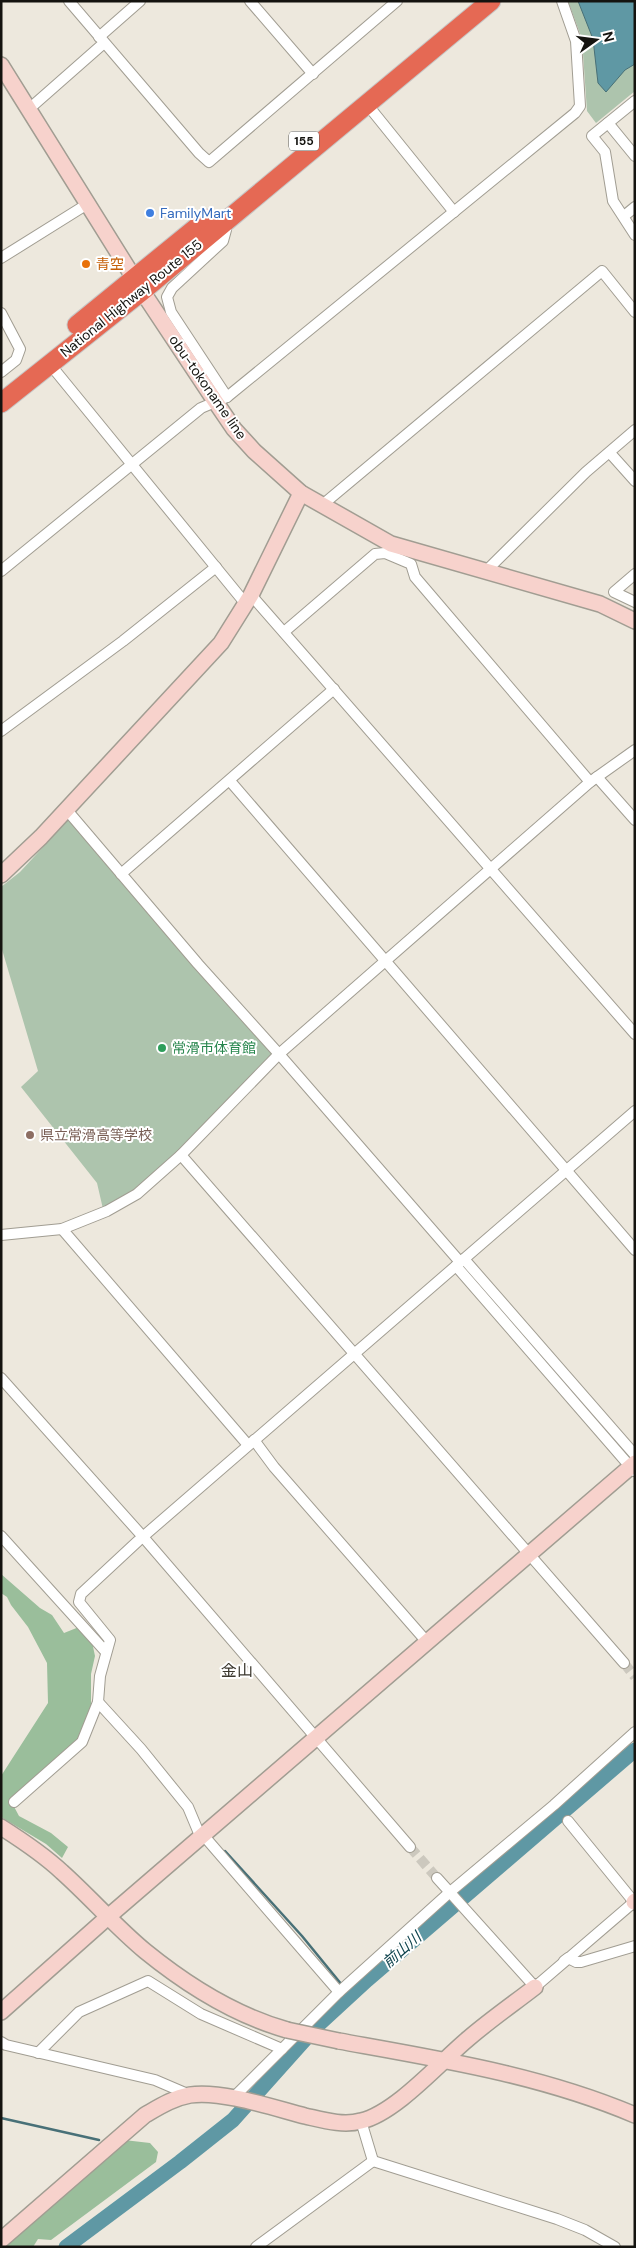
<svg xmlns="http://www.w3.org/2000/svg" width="636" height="2248" viewBox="0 0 636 2248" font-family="'DM Sans','Noto Sans JP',sans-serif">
<rect width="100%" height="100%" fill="#ede8dd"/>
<g fill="#adc4ad">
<path d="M568 1H635V91L596 123 587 111 582 39Z"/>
<path d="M69 819 273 1053 151 1179 133 1194 103 1209 97 1183 21 1087 38 1071 1 946V887L20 872Z"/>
</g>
<g fill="#9abe9b">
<path d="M1 1574 40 1608 52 1615 64 1633 79 1627 92 1642 95 1656 91 1674V1711L82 1739 11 1801 19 1816 51 1833 68 1847 62 1858 46 1844 1 1817V1776L48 1703 47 1663 28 1627 11 1605 7 1597 1 1593Z"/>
<path d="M124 2140 150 2143 158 2152 156 2162 51 2240 38 2239 33 2247H1Z"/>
</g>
<path fill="#5f98a4" stroke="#487077" d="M578 1H635V64L625 70 606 92 598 83 593 39Z"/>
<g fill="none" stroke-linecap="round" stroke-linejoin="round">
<g stroke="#487077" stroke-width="2.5">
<path d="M225 1851 302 1936 342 1985"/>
<path d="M345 1989 351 1995"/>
<path d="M1 2118 99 2140"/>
<path d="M174 2160 180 2162"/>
</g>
<path stroke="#5f98a4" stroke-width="15" d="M66 2247 180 2162 233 2120 317 2026 367 1980 635 1750"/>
<g stroke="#ccc8be" stroke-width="10" stroke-dasharray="10 5" stroke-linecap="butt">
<path d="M624 1663 635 1677"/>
<path d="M410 1847 437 1878"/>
</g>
<g stroke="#a19d92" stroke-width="12">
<g id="street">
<path d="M69 1 199 153 209 162 397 1"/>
<path d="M250 1 313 74"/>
<path d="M99 37 140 1"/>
<path d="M635 101 592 136 605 152 613 201 635 235"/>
<path d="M366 103 454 212"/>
<path d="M29 109 104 43"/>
<path d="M608 123 635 156"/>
<path d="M624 216 635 207"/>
<path d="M223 223 226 230 223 241 172 288 167 297 171 312 227 397"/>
<path d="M1 258 89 203"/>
<path d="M1 313 20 349 16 360 1 372"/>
<path d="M49 363 245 603"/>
<path d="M610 453 635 481"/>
<path d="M321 506 602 271 635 312"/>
<path d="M1 571 201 408 227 397 575 113 580 106 576 41 562 1"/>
<path d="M486 571 586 472 635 430"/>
<path d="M635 574 614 592 635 602"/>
<path d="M251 595 635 1034"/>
<path d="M284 632 375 554 385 553 411 564 415 577 590 782"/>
<path d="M1 731 123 641 216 567"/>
<path d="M597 777 635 820"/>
<path d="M230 781 635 1250"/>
<path d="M66 809 198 964 279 1054 460 1262"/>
<path d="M121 874 334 689"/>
<path d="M181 1155 624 1663"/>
<path d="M62 1229 248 1445"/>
<path d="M1 1235 62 1229 107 1211 137 1194 181 1155 279 1054 590 782 635 750"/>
<path d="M464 1259 635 1455"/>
<path d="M456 1266 634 1471"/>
<path d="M1 1378 144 1538 410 1847"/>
<path d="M254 1440 274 1467 427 1642"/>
<path d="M1 1536 106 1652"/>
<path d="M98 1702 141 1749 188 1807 201 1838"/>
<path d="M14 1802 82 1742 98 1702 100 1676 110 1640 79 1602 81 1594 138 1541 635 1111"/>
<path d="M204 1836 339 1992"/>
<path d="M437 1878 535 1987 634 1902 568 1821"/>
<path d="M564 1961 568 1958 576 1962H581L635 1946"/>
<path d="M1 2042 6 2045 155 2080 190 2095"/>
<path d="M38 2053 79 2012 148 1981 201 2014 282 2049"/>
<path d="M232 2099 339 1992 450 1892 554 1805 635 1732"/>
<path d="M361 2121 373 2161"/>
<path d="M373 2161 557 2219 585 2230 615 2247"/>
<path d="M256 2247 373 2161"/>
</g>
</g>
<g stroke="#a19d92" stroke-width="18">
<g id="secondary">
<path d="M1 65 142 291 215 401 234 429 254 451 301 493 391 544 600 604 635 621"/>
<path d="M1 875 41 837 221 643 251 595 301 493"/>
<path d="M1 1827C23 1841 44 1855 62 1872 91 1898 116 1927 145 1951 188 1986 234 2015 287 2030"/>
<path d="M634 1902 635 1901"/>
<path d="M1 2012 109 1916 635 1463"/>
<path d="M339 2041C439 2059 541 2075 635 2115"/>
<path d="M1 2240 145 2115C159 2107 173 2098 190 2095 221 2090 274 2108 305 2116 323 2120 343 2126 361 2121 396 2113 441 2061 469 2038 490 2020 513 2004 535 1987"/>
</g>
</g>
<g stroke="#c7c6c5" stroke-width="21">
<g id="highway">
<path d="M77 325 207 219"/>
<path d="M1 403 142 291 491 1"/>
</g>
</g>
<use href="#street" stroke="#fff" stroke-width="10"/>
<use href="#secondary" stroke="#f7d2cc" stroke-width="15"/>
<use href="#highway" stroke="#e56954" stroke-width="19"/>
<g stroke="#a19d92" stroke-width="18" stroke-linecap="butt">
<path id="secondary-bridge" d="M287 2030 339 2041"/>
</g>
<use href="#secondary-bridge" stroke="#f7d2cc" stroke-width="15"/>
</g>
<circle fill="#3f7fe0" stroke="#fff" stroke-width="2" cx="150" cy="213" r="5"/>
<circle fill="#e8710a" stroke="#fff" stroke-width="2" cx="86" cy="264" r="5"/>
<circle fill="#2e9e5b" stroke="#fff" stroke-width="2" cx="162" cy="1048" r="5"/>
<circle fill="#8d6e63" stroke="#fff" stroke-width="2" cx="30" cy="1135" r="5"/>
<g text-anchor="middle" stroke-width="4" stroke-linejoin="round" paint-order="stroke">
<rect fill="#fff" stroke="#5a5a57" stroke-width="1" x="289" y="131.5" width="30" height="19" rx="4"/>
<g font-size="12" font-weight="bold" fill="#14130f">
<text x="304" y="145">155</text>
</g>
<g font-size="14" fill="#366cbe" stroke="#fff" text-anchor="start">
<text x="160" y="218">FamilyMart</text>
</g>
<g font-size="14" fill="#c56008" stroke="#fff" text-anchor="start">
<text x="96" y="269">青空</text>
</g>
<g font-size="14" fill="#14130f" stroke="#fff">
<text transform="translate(131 298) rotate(-39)" y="5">National Highway Route 155</text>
<text transform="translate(208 387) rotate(55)" y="5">obu-tokoname line</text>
</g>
<g font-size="14" fill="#27864d" stroke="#fff" text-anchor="start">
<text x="172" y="1053">常滑市体育館</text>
</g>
<g font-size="14" fill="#785e54" stroke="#fff" text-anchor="start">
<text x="40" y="1140">県立常滑高等学校</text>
</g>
<g font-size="15" font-style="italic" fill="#0e434d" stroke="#fff">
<text transform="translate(402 1950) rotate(-41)" y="5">前山川</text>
</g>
<g font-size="16" fill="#3b372e" stroke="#fff">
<text x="237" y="1676">金山</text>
</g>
</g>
<rect width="636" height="2248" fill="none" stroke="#14130f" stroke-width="5"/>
<g transform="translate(596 40) rotate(76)" stroke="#ffffff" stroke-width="4" paint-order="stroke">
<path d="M0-4L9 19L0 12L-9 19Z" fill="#14130f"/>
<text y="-8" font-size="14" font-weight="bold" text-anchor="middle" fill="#14130f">N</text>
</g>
</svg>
